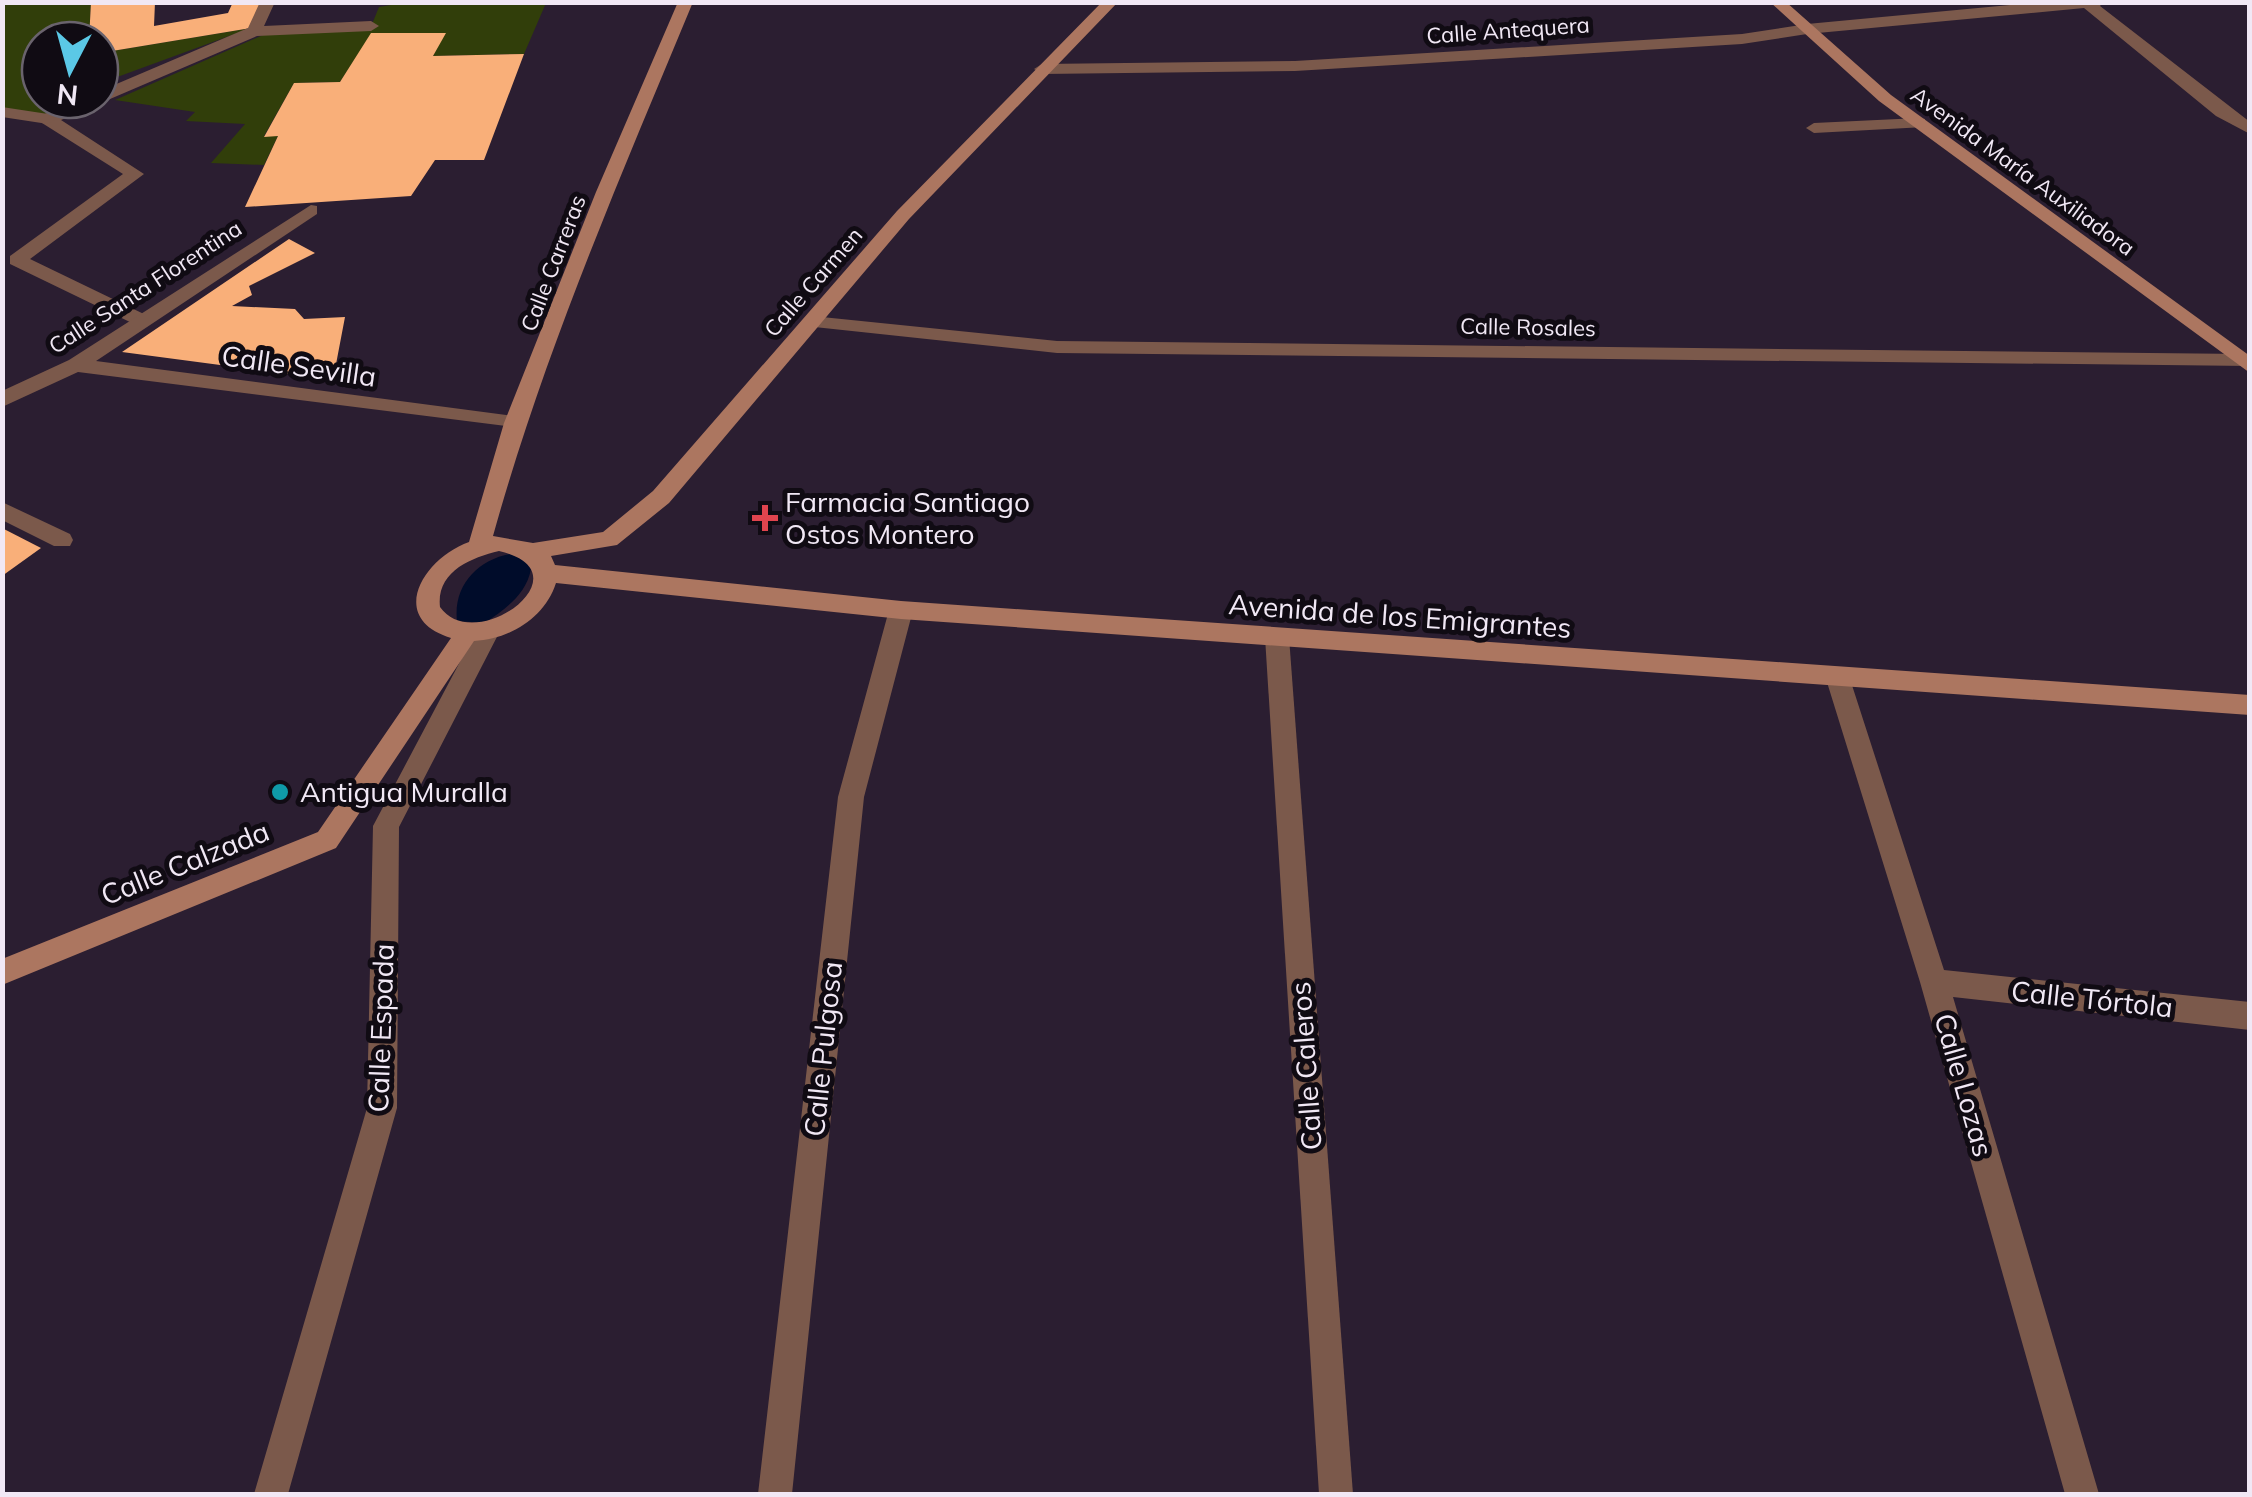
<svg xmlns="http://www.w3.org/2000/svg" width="2252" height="1497" viewBox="0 0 2252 1497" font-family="Mulish,sans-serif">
<rect width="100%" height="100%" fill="#2b1e31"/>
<g fill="#313e0a">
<path d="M409 2 546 3 524 54 433 56 445 33H372L340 82 294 83 264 136H278L264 165 211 163 245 124 186 121 195 112 115 100 263 35 370 29 379 7Z"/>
<path d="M3 3H91L89 40H40V100H68L48 119 3 113Z"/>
<path d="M251 28 120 76H100V53Z"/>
</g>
<path fill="#000c2a" d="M510 554 522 558 531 569C526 595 506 608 485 623L457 621C453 586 477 560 510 554Z"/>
<g fill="#f9af79">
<path d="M91 2H155L154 26 228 13 233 2H268L251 28 100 53V40H89Z"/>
<path d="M371 33H446L433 56 524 54 484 160H435L411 196 245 207 278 136 264 137 294 83 340 82Z"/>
<path d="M289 239 315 253 249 286 252 295 232 306 295 309 304 319 345 317 333 380 122 352Z"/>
<path d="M2 528 41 548 2 576Z"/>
</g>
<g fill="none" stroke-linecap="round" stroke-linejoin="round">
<g fill="#7b594b" fill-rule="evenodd">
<path d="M260 2H275L264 26 371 21 379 26 371 31 257 36 61 120 144 174 30 259 148 316V324H134L10 264V256L123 174 42 123V115L79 100H100V91L248 28Z"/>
<path d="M2 502 70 534 73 540 70 546H54L2 520Z"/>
</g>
<g fill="#7b594b" fill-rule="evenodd">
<path d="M2042 2H2103L2100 6 2250 122V134L2216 116 2084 8 1807 34 1742 44 1295 71 1042 74 1034 69 1042 64 1295 61 1742 34 1807 24Z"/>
<path d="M2 107 48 114 56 119 48 124 2 117Z"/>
<path d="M1919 118 1925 119V127L1814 133 1806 128 1814 123Z"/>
<path d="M311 205 317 206V214L96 361 514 416 524 423 521 428 78 372 2 407V391L69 360Z"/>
<path d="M812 316 1057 341 2244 354 2250 356V366L1057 353 805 326 802 322Z"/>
<path d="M901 601 913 610 864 797 792 1494H758L838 797 889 610Z"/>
<path d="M488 622 500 631 399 827 397 1108 288 1494H254L367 1108 373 826 480 624Z"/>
<path d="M1277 628 1285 630 1289 637 1353 1494H1319L1265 637 1269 630Z"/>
<path d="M1838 669 1847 672 1850 679 1944 970 2250 1002V1030L1953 997 2099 1494H2065L1920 982 1826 679 1829 672Z"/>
</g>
<g fill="#ac7660" fill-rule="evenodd">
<path d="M678 2H693C620 178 544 352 493 536L533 543 603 532 653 491 897 211 1102 2H1118L909 219 669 503 617 545 551 556 555 565 901 601 2250 695V715L901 619 556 583C545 617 511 639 474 641L336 848 2 985V959L318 832 451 638C386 618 424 558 469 542L504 423 596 192ZM499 551C590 572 475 657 440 607 436 572 470 558 499 551Z"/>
<path d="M1770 2H1786L1891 95 2250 356V373L1879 101Z"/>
</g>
</g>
<path fill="#e0444e" stroke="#100b13" stroke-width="4" d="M760 503h10v10h10v10h-10v10h-10v-10h-10v-10h10z"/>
<circle fill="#0f9aa8" stroke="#100b13" stroke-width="4" cx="280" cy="792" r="10"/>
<g text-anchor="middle" stroke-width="10" stroke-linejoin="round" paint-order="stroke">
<g font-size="22" fill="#f1e8f5" stroke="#100b13">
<text transform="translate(1508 30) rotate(-4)" y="8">Calle Antequera</text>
<text transform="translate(2023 171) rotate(36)" y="8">Avenida María Auxiliadora</text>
<text transform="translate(553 263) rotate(-69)" y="8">Calle Carreras</text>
<text transform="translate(813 282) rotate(-49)" y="8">Calle Carmen</text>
<text transform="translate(145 287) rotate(-33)" y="8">Calle Santa Florentina</text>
<text transform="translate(1528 327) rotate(1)" y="8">Calle Rosales</text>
</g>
<g font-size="28" fill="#f1e8f5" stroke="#100b13">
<text transform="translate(299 366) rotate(8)" y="10">Calle Sevilla</text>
<text transform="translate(1400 616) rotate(4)" y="10">Avenida de los Emigrantes</text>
<text transform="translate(185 863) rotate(-22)" y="10">Calle Calzada</text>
<text transform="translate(2092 999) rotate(6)" y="10">Calle Tórtola</text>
<text transform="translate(381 1028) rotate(-88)" y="10">Calle Espada</text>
<text transform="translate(823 1049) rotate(-84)" y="10">Calle Pulgosa</text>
<text transform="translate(1306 1066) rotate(-94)" y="10">Calle Caleros</text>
<text transform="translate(1964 1085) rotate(74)" y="10">Calle Lozas</text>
</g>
<g font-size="28" fill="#f1e8f5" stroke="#100b13" text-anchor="start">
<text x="785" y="512">Farmacia Santiago<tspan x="785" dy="32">Ostos Montero</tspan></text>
<text x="300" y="802">Antigua Muralla</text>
</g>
</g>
<rect width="2252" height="1497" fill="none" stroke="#f1e8f5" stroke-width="10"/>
<g transform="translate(70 70) rotate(186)"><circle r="48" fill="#100b13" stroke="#6a636d" stroke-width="2.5"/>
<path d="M0-8L18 38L0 25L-18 38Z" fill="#5bc8e6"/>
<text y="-15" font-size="28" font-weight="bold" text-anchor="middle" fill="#f1e8f5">N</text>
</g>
</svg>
